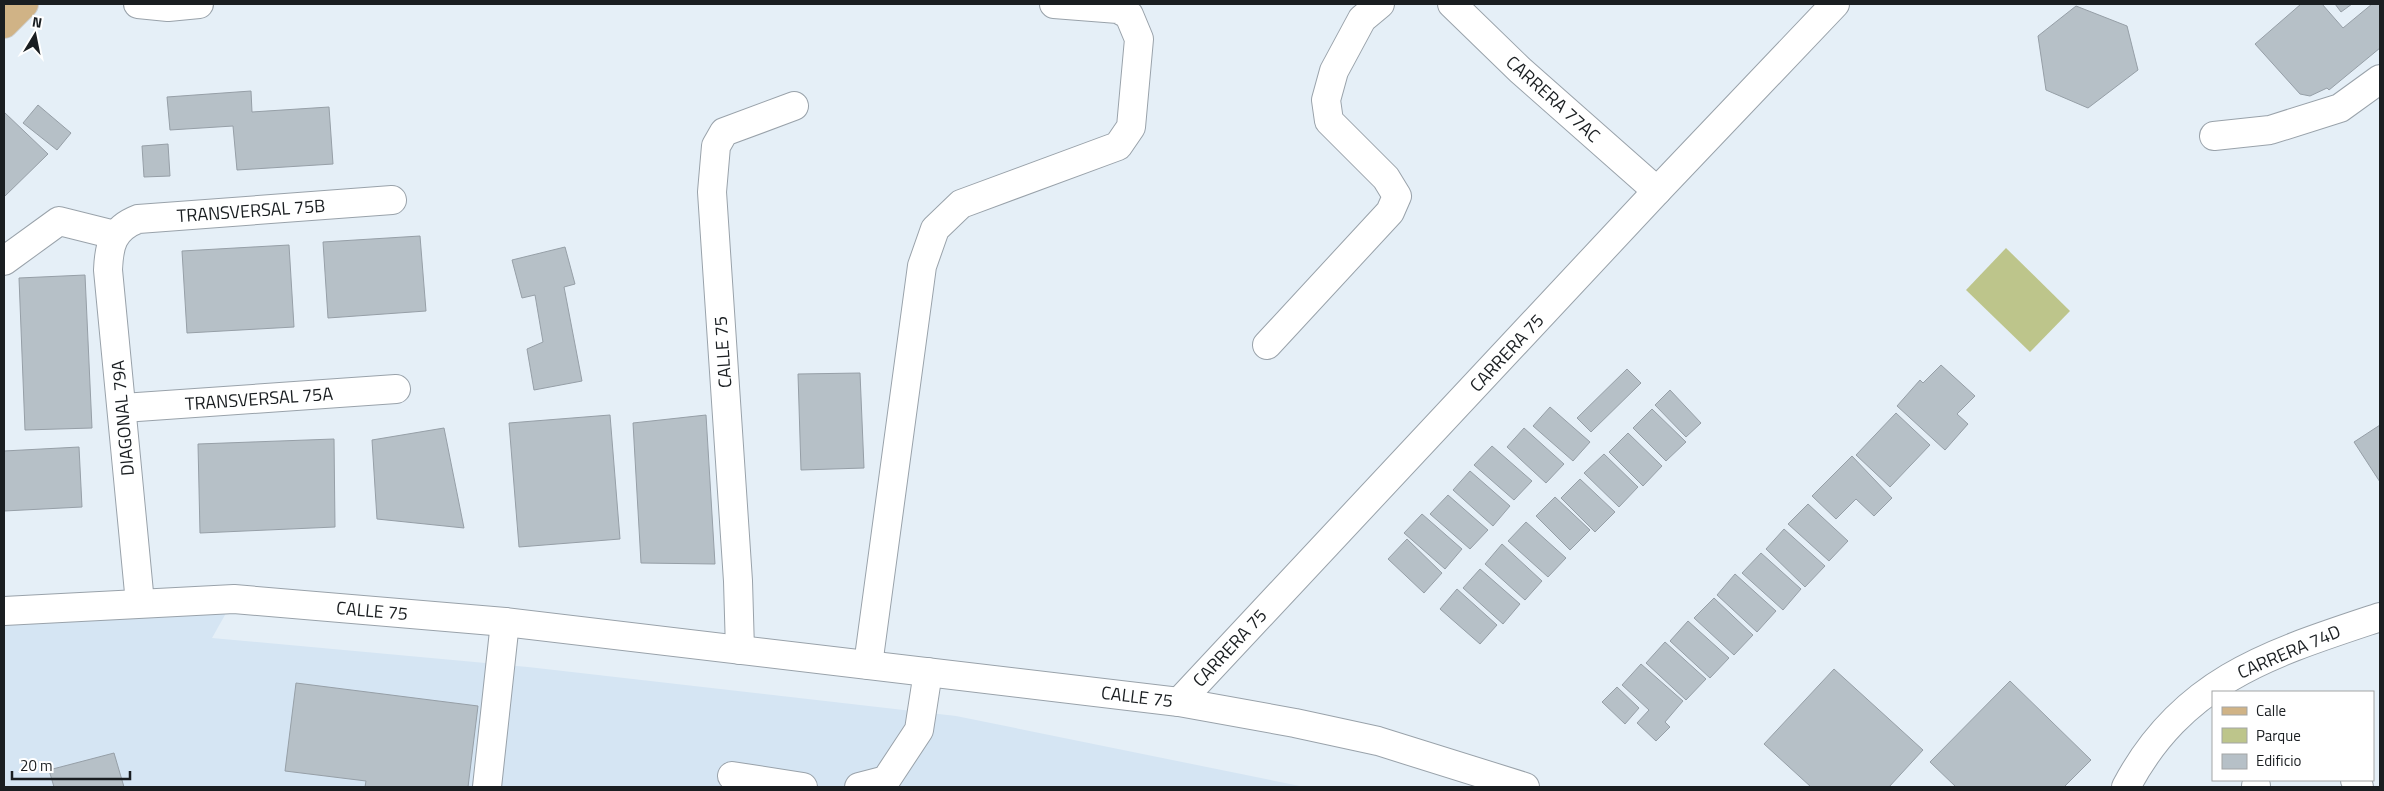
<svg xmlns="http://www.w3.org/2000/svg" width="2384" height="791" viewBox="0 0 2384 791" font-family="'Titillium Web',sans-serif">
<rect width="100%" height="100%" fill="#e5eff7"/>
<path fill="#d5e5f3" d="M234 599 212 638 528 667 956 716 1305 787H4V619Z"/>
<path fill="#bdc58b" d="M2006 248 2070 311 2030 352 1966 290Z"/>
<g fill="#b6c0c7" stroke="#969fa7">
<path d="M2301 4H2322L2343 28 2372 4H2380V48L2329 90 2327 88 2310 96 2300 94 2255 44Z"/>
<path d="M2335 4H2352L2341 12Z"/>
<path d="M2076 6 2127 26 2138 70 2088 108 2046 90 2038 36Z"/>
<path d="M251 91 252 112 329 107 333 164 237 170 233 126 170 130 167 97Z"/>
<path d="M38 105 71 133 57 150 23 123Z"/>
<path d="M4 112 48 154 4 197Z"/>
<path d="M168 144 170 176 144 177 142 146Z"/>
<path d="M420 236 426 311 328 318 323 242Z"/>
<path d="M289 245 294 327 187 333 182 251Z"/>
<path d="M565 247 575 284 564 287 582 381 534 390 527 349 543 342 535 295 522 298 512 260Z"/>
<path d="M85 275 92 428 25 430 19 278Z"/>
<path d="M1941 365 1975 396 1957 414 1968 424 1945 450 1897 406 1920 380 1923 383Z"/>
<path d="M1627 369 1641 383 1591 432 1577 418Z"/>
<path d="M860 373 864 468 801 470 798 374Z"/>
<path d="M1670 390 1701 423 1686 437 1655 405Z"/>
<path d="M1550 407 1590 442 1573 461 1533 426Z"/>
<path d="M1652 409 1686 442 1666 461 1633 428Z"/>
<path d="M1896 413 1930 445 1890 487 1856 455Z"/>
<path d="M610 415 620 539 519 547 509 423Z"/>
<path d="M706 415 715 564 641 563 633 423Z"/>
<path d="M2380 425V482L2354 442Z"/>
<path d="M444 428 464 528 377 519 372 440Z"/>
<path d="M1524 428 1564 464 1546 483 1507 447Z"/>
<path d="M1628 433 1662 466 1643 486 1609 452Z"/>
<path d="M334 439 335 527 200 533 198 444Z"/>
<path d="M1492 446 1532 481 1514 500 1474 465Z"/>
<path d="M79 447 82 507 4 511V451Z"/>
<path d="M1604 454 1638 487 1619 507 1584 473Z"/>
<path d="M1852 456 1892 498 1874 516 1856 499 1836 519 1812 496Z"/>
<path d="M1470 471 1510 506 1493 526 1453 490Z"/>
<path d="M1580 479 1615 512 1595 532 1561 498Z"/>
<path d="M1448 495 1488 530 1470 549 1430 514Z"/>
<path d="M1555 497 1590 530 1570 550 1536 516Z"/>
<path d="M1808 504 1848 541 1829 561 1788 524Z"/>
<path d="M1422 514 1462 549 1445 569 1404 533Z"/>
<path d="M1526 522 1566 558 1548 577 1508 541Z"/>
<path d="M1784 529 1825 566 1805 587 1766 549Z"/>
<path d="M1407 539 1442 573 1424 593 1388 559Z"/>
<path d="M1502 544 1542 581 1525 600 1485 564Z"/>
<path d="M1761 553 1801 589 1783 610 1742 573Z"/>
<path d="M1480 569 1520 604 1503 624 1463 588Z"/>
<path d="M1735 574 1776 611 1757 632 1717 595Z"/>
<path d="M1457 589 1497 625 1480 644 1440 609Z"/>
<path d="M1714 598 1753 635 1734 655 1694 618Z"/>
<path d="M1688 621 1729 658 1710 678 1670 641Z"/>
<path d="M1665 642 1706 679 1686 700 1646 663Z"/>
<path d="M1641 664 1683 701 1665 722 1670 727 1656 741 1637 723 1649 710 1622 685Z"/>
<path d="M1834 669 1923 750 1889 787H1811L1764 744Z"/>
<path d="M2010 681 2091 760 2064 787H1956L1930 762Z"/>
<path d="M296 683 478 706 468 787H365L366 781 285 771Z"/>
<path d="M1617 687 1639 708 1625 724 1602 702Z"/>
<path d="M114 753 124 787H54L49 770Z"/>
</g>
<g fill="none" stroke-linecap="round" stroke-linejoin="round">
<g stroke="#99a2aa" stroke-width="30">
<g id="minor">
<path d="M138 4 168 7 199 4"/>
<path d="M1452 4 1520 70 1657 191"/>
<path d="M2214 136 2270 130 2340 108 2380 79"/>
<path d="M4 261 59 221 115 235"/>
<path d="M1267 345 1390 212 1397 196 1386 178 1329 121 1326 100 1334 71 1362 19 1380 4"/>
<path d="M123 408 396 389"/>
<path d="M140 603 108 270C109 246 112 229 138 219L392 200"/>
<path d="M4 611 234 599 505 622 1179 702 1295 723 1378 741 1525 787"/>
<path d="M740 650 738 581 712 192 716 146 724 132 794 106"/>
<path d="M868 665 922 266 935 229 961 204 1118 146 1131 127 1139 39 1129 15 1118 9 1054 4"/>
<path d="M1179 702 1657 191 1835 4"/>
<path d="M732 776 803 787"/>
<path d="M2355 780 2359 787"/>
<path d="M2256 786V787"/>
<path d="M487 787 505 622"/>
<path d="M859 787 886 780 919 730 928 672"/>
<path d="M2126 787C2183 679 2272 653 2380 617"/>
</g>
</g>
<g stroke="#cdcece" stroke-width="30">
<path id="major" d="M4 24 24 4"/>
</g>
<use href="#minor" stroke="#fff" stroke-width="28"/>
<use href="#major" stroke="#d0b386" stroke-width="28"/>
</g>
<g text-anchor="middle" stroke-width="4" stroke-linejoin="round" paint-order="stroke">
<g font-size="18" fill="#1a1e21" stroke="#fff">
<text transform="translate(1553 99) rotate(42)" y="6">CARRERA 77AC</text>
<text transform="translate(251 211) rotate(-4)" y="6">TRANSVERSAL 75B</text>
<text transform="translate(723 352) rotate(-94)" y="6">CALLE 75</text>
<text transform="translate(1507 353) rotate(-47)" y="6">CARRERA 75</text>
<text transform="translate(259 399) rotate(-4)" y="6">TRANSVERSAL 75A</text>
<text transform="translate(123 418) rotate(-95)" y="6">DIAGONAL 79A</text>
<text transform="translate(372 611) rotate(5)" y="6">CALLE 75</text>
<text transform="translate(1230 648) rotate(-47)" y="6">CARRERA 75</text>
<text transform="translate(2289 652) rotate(-23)" y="6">CARRERA 74D</text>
<text transform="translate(1137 697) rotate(7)" y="6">CALLE 75</text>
</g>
</g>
<rect width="2384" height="791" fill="none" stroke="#1a1e21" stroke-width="10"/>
<rect x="2212" y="691" width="162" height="90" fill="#ffffff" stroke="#a3a5a6"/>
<rect x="2222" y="707" width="25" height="8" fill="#d0b386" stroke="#a3a5a6"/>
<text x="2256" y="716" font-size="15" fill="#1a1e21">Calle</text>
<rect x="2222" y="728" width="25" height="15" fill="#bdc58b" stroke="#a3a5a6"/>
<text x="2256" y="741" font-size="15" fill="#1a1e21">Parque</text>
<rect x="2222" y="754" width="25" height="15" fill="#b6c0c7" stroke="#a3a5a6"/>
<text x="2256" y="766" font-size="15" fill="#1a1e21">Edificio</text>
<g transform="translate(35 35) rotate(10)" stroke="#ffffff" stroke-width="4" paint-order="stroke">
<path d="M0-4L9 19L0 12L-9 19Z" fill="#1a1e21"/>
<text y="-8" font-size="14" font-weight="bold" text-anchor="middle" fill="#1a1e21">N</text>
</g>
<path d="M12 771v8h118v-8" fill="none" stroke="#1a1e21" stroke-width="2.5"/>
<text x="20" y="771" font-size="15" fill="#1a1e21" stroke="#ffffff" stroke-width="4" paint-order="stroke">20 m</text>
</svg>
